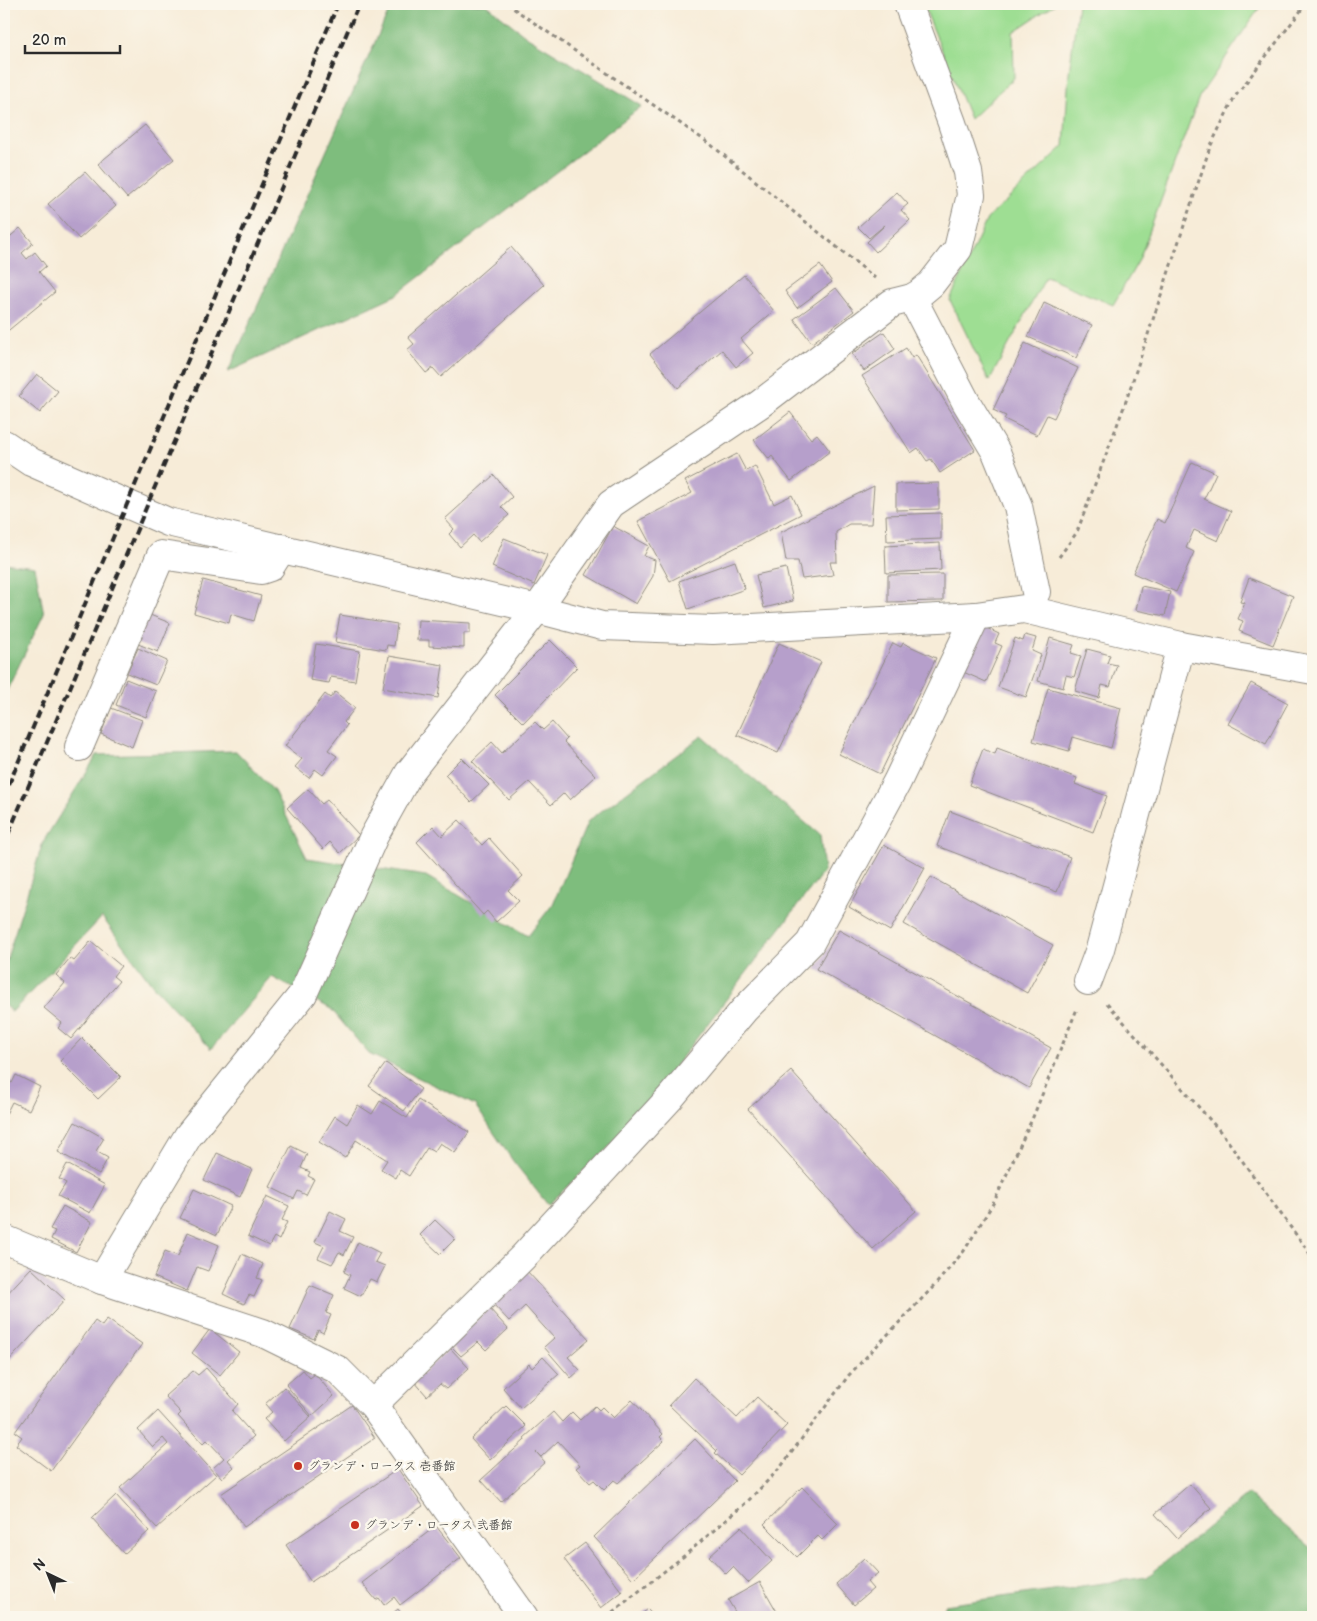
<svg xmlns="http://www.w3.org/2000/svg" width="1317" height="1621" viewBox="0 0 1317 1621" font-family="'Balsamiq Sans','Klee One',sans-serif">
<rect width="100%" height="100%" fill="#fbf7ec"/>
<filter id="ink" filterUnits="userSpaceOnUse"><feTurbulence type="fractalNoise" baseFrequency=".02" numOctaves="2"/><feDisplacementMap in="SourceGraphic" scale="10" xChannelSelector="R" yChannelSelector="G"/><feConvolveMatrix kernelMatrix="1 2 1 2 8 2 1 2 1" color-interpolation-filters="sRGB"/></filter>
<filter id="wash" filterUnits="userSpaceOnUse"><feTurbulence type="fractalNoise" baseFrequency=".0096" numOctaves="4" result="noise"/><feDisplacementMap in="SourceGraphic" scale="20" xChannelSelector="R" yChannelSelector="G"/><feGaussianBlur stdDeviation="1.12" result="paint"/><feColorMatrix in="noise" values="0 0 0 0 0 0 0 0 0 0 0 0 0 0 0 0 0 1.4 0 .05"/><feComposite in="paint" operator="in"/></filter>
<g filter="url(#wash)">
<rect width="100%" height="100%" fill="#f7ecd8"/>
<g fill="#9ede93" stroke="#64845f">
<path d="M923 4H1055L1013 32 1014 78 970 119Z"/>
<path d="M1078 4H1262L1199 97 1139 260 1113 305 1046 277 989 381 950 300 987 219 1064 146 1069 73Z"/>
</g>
<g fill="#7ebd7d" stroke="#547454">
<path d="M392 4H486L526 36 642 106 396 295 228 372Z"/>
<path d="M4 563 35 567 44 614 4 696Z"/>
<path d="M702 736 820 835 824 871 626 1131 548 1205 513 1161 475 1105 369 1054 331 1009 272 977 211 1049 154 987 102 917 12 1012 4 1005V968L43 842 97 755 236 751 274 791 307 858 426 876 528 936 553 904 588 821Z"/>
<path d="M1248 1494 1313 1550V1617H943L944 1605 1147 1577Z"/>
</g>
<g id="blocks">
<g fill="#b69fcb">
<path d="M145 125 174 159 127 198 98 164Z"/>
<path d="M85 172 116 206 79 239 48 204Z"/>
<path d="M897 192 908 204 901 210 910 220 876 252 867 242 885 225 869 238 858 227Z"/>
<path d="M20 228 33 243 22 253 27 259 35 252 46 266 39 272 55 292 4 334V242Z"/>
<path d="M511 247 544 285 441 377 433 368 426 373 407 350 414 344 408 337Z"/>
<path d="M820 265 832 282 797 308 785 291Z"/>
<path d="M744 275 774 311 741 339 753 353 736 367 722 350 678 388 650 354Z"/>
<path d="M836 288 854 311 812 343 794 319Z"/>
<path d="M1044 303 1092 325 1076 358 1028 337Z"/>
<path d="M884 332 895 349 864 371 852 354Z"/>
<path d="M1025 343 1078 368 1054 418 1047 415 1037 435 1004 419 1006 416 993 410Z"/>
<path d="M906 348 912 358 916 355 975 450 940 473 931 459 927 461 918 448 911 453 862 376Z"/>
<path d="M37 374 58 391 40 413 19 396Z"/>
<path d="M790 412 811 439 817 434 830 451 791 481 772 456 769 459 754 440Z"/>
<path d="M737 454 746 471 755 466 774 504 792 495 801 514 670 581 638 521 692 493 685 481Z"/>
<path d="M1192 462 1216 473 1204 499 1231 511 1218 541 1194 530 1186 548 1194 552 1176 592 1133 573 1157 519 1165 523Z"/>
<path d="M494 475 512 497 501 507 509 515 479 542 473 535 460 547 449 534 454 529 445 519Z"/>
<path d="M939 483V509L896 510V484Z"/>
<path d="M874 486 871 524H849L836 532 837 562H830L833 575 802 579 798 561H786L781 532Z"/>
<path d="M941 513V539L887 541 886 515Z"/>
<path d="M613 526 649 546 644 556 655 560 653 576 636 604 586 575Z"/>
<path d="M504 538 547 555 534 585 492 567Z"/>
<path d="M940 543 941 570 886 573 885 546Z"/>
<path d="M735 561 745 589 688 609 679 581Z"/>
<path d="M786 568 793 601 764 608 756 575Z"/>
<path d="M943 574V601L888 602V575Z"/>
<path d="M1249 578 1293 596 1273 645 1239 631 1243 621 1238 619 1245 603 1240 602Z"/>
<path d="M203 580 261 596 254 621 231 614 229 623 194 613Z"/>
<path d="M1141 586 1170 592 1165 616 1136 610Z"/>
<path d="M145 613 170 623 158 652 133 642Z"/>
<path d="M340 615 397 624 394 646 387 645 386 650 335 642Z"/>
<path d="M418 620 470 623V633H464V648L429 646V640H417Z"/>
<path d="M982 626 999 634 995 643 1002 646 986 682 961 671Z"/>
<path d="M1025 635 1036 638 1032 651 1041 655 1026 697 998 687 1015 638 1023 641Z"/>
<path d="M1050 638 1074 645 1071 653 1081 656 1074 677 1066 675 1063 688 1038 681Z"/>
<path d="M550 640 577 667 523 723 495 695Z"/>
<path d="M779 643 821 662 778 753 737 735Z"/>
<path d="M893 643 901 647 903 643 936 658 880 774 839 754Z"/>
<path d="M316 644 360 651 355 681 331 677 329 683 310 680Z"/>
<path d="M138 648 167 661 156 685 127 673Z"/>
<path d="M1087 649 1110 655 1107 663 1117 665 1110 687 1102 685 1099 698 1075 691Z"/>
<path d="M389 656 443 665 438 698 383 688Z"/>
<path d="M126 679 156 691 146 717 116 705Z"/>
<path d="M1251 683 1288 703 1266 744 1228 724Z"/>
<path d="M1048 688 1121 708 1111 748 1073 737 1069 751 1033 741Z"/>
<path d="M335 692 355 708 344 722 347 725 328 750 337 756 323 775 315 769 309 778 295 767 302 759 285 746 325 694 330 698Z"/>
<path d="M111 708 142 720 132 747 101 734Z"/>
<path d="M535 722 543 730 552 722 567 739 564 742 596 776 570 800 564 793 551 805 529 782 509 800 472 761 492 742 502 753Z"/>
<path d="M997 748 1077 778 1075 784 1107 796 1093 832 969 785 983 749 995 754Z"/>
<path d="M462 758 489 785 471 802 445 775Z"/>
<path d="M308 789 322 804 327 800 359 835 340 853 330 842 323 849 287 808Z"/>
<path d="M950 811 1070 857 1057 892 937 846Z"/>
<path d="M459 820 482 845 489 838 523 876 508 890 519 901 496 922 487 911 483 915 417 842 433 826 442 836Z"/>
<path d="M884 845 925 868 890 931 849 907Z"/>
<path d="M931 877 1053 945 1027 993 904 924Z"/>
<path d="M839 930 1051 1048 1029 1088 816 969Z"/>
<path d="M91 941 121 966 113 976 119 981 71 1039 58 1028 62 1023 44 1008 65 983 56 975 70 958 74 961Z"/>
<path d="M82 1038 121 1077 98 1099 60 1061Z"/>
<path d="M386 1063 421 1089 404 1111 369 1086Z"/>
<path d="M791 1071 916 1211 873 1249 748 1109Z"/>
<path d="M16 1075 40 1087 29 1110 12 1102 4 1118V1078L12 1083Z"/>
<path d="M418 1100 469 1132 455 1153 440 1143 434 1152 427 1148 409 1176 400 1170 396 1178 381 1169 387 1160 356 1140 345 1158 319 1142 335 1116 347 1124 358 1105 372 1114 380 1101 407 1118Z"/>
<path d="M75 1122 104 1138 96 1151 108 1158 99 1174 58 1152Z"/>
<path d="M291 1146 307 1154 301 1168 310 1172 308 1176 314 1179 306 1195 298 1191 294 1199 270 1187Z"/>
<path d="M217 1153 252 1169 240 1197 204 1180Z"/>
<path d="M67 1164 105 1185 90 1213 58 1196 66 1183 59 1179Z"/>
<path d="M194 1189 231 1206 217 1235 180 1218Z"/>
<path d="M267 1196 289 1206 282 1220 287 1222 279 1240 274 1237 269 1246 248 1236Z"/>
<path d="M63 1206 92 1222 76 1252 51 1239 55 1231 50 1229Z"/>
<path d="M330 1211 346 1219 340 1231 353 1237 344 1255 339 1252 332 1264 318 1258 324 1246 315 1242Z"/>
<path d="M435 1220 455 1239 440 1254 420 1235Z"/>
<path d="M188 1232 219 1245 208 1271 197 1267 187 1291 154 1277 165 1251 178 1256Z"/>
<path d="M358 1242 380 1253 375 1262 385 1266 377 1282 370 1279 361 1296 344 1288 350 1275 344 1272Z"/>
<path d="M242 1254 263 1264 257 1278 262 1280 254 1297 249 1295 244 1304 223 1294Z"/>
<path d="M31 1268 65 1300 4 1366V1297Z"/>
<path d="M527 1271 589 1339 568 1357 580 1370 571 1378 544 1347 554 1338 525 1306 509 1321 492 1303Z"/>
<path d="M310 1285 334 1295 326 1313 331 1315 323 1333 318 1330 314 1339 290 1329Z"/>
<path d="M489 1308 508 1329 486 1350 478 1342 461 1356 450 1345Z"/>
<path d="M107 1319 142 1344 51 1471 16 1445 22 1437 15 1432 95 1321 102 1326Z"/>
<path d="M210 1329 239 1352 220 1375 192 1353Z"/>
<path d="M450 1348 469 1368 446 1389 440 1384 427 1396 414 1381Z"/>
<path d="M543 1357 559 1374 521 1408 503 1388 529 1364 532 1368Z"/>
<path d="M206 1368 238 1404 232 1411 254 1436 228 1460 234 1467 222 1478 213 1468 224 1458 207 1440 203 1444 178 1416 181 1413 165 1396 193 1371 198 1375Z"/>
<path d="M303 1370 310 1378 315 1374 334 1396 312 1416 286 1385Z"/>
<path d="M694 1378 737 1418 757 1397 787 1425 739 1475 715 1453 717 1451 669 1405Z"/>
<path d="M284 1387 311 1417 284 1441 264 1419 272 1412 265 1404Z"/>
<path d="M632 1400 663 1434 660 1437 664 1441 618 1483 614 1480 604 1490 594 1480 590 1483 576 1468 580 1465 558 1441 541 1457 536 1452 545 1462 501 1502 481 1480 525 1440 524 1438 553 1412 562 1422 572 1412 580 1420 595 1406 599 1410 602 1407 613 1418Z"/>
<path d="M352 1405 375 1438 244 1527 221 1494Z"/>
<path d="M506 1406 526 1426 490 1460 471 1439Z"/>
<path d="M158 1411 216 1475 157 1528 120 1488 168 1444 163 1438 153 1447 138 1430Z"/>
<path d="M695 1439 735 1481 633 1579 594 1537Z"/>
<path d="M398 1469 423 1506 311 1582 286 1545Z"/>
<path d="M1190 1484 1211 1508 1177 1538 1155 1514Z"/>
<path d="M802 1487 838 1524 822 1540 818 1536 797 1557 764 1524Z"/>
<path d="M116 1495 149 1531 124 1554 92 1518Z"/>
<path d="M436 1526 461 1558 400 1605 394 1597 384 1605 379 1598 376 1600 362 1583Z"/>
<path d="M741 1527 772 1561 748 1583 733 1567 726 1574 709 1556Z"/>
<path d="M585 1543 622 1592 601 1608 564 1559Z"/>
<path d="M864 1558 878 1573 867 1582 873 1589 854 1605 836 1584Z"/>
<path d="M760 1582 780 1617H738L728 1600Z"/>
<path d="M398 1609 404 1617H388Z"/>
<path d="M648 1609 655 1617H638Z"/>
</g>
</g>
</g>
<g filter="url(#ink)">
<use href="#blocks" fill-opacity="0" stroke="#918c82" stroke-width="1"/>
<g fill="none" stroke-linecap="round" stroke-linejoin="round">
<g stroke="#918c82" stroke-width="30">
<g id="minor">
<path d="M912 298 966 402 996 452 1018 506 1036 592"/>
<path d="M4 444 31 462 168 522 537 609 602 626 713 630 976 616 1024 609 1181 646 1313 670"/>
<path d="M79 747 161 555 261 570 270 567 282 548"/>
<path d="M1088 981 1100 949 1181 646"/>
<path d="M4 1239 102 1280 263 1333 338 1370 373 1405 524 1617"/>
<path d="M102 1280 188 1136 303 994 374 836 409 773 537 609 611 504 760 404 892 303 912 298 919 294 931 284 958 249 971 195 968 172 952 123 908 4"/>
<path d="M373 1405 523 1257 670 1098 744 1010 810 943 897 782 976 616"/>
</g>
</g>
<g stroke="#918c82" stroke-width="3" stroke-dasharray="4 4" stroke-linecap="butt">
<path d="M507 4 710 144 875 278"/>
<path d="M1059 557 1077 532 1125 404 1210 147 1234 98 1306 4"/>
<path d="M1107 1003 1225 1137 1313 1258"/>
<path d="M606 1617 684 1556 748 1501 780 1468 849 1375 935 1285 964 1251 994 1202 1033 1117 1077 1009"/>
</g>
<use href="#minor" stroke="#fff" stroke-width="28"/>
<g stroke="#2b2b2b" stroke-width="4" stroke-dasharray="8 4" stroke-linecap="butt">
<path d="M4 796 338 4"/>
<path d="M4 844 359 4"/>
</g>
</g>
</g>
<g fill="#c8321e" stroke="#fbf7ec" stroke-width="2">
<circle cx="298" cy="1466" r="5"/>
<circle cx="355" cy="1525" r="5"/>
</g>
<g text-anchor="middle" stroke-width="5" stroke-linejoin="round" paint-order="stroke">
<g font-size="12" fill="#2b2b2b" stroke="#fbf7ec" text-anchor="start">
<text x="308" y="1470">グランデ・ロータス 壱番館</text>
<text x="365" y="1529">グランデ・ロータス 弐番館</text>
</g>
</g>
<rect width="1317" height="1621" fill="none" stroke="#fbf7ec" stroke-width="20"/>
<g transform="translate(48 1574) rotate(317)" stroke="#fbf7ec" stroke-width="4" paint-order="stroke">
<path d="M0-4L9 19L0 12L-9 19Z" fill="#2b2b2b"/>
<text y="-8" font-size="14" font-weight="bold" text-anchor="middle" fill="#2b2b2b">N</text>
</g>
<path d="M25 45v8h95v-8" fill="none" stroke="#2b2b2b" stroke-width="2.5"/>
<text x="32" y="45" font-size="15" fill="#2b2b2b" stroke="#fbf7ec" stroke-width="4" paint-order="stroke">20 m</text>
</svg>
